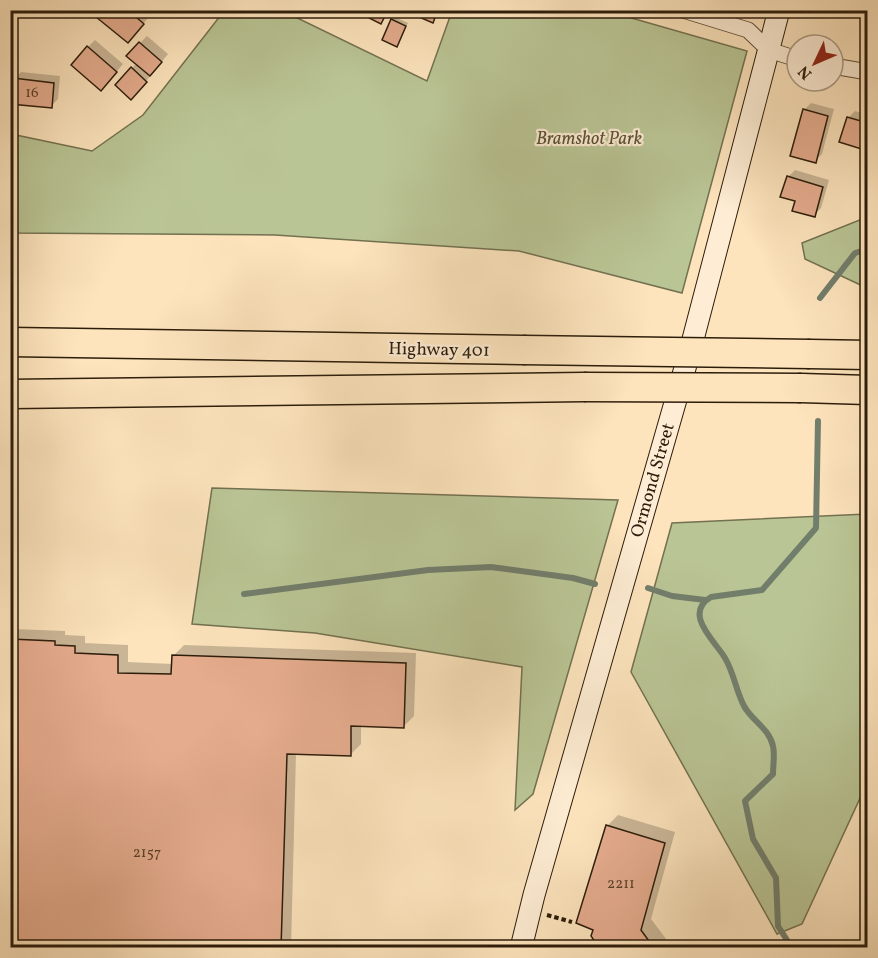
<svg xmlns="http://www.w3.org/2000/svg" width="878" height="958" viewBox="0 0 878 958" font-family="Vollkorn,serif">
<rect width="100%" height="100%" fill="#fde4bd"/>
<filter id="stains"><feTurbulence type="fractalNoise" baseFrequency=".00333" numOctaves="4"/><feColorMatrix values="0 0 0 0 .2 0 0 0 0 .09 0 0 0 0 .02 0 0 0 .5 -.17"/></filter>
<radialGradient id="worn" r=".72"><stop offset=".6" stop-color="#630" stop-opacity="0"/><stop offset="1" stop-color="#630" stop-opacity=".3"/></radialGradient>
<g fill="#bac595" stroke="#737150" stroke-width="1.5">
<path d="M224 11H283L427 81 452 11H607L747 51 682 293 519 251 275 235 11 233V134L92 151 143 115Z"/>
<path d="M867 217V288L805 259 802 243Z"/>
<path d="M212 488 618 500 533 794 515 810 522 667 315 633 192 624Z"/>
<path d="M867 514V783L802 924 777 934 631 672 672 523Z"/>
</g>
<g fill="#0003">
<path d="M104 10H143L150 16 134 34Z"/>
<path d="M367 10H390L381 22Z"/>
<path d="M406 10H441L432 21Z"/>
<path d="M395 17 408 23 396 45 392 20Z"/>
<path d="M147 36 168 54 138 91 132 68 137 63 140 43Z"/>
<path d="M95 40 123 64 108 82 88 47Z"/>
<path d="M21 72 60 76 58 99 51 106 15 103 13 120 10 123V105L14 79Z"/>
<path d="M811 103 834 109 822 154 815 161 804 110Z"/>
<path d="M855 111 868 115V149L848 118Z"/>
<path d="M795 170 829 180 821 208 814 215 796 200 788 177Z"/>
<path d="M13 629 65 631V635L85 636V643L128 645V662L173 664V656L184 645 416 653 414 716 404 726 361 725V744L350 755 296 753 291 948H10V631Z"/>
<path d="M618 815 675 832 651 919 673 948H601L607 826Z"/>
</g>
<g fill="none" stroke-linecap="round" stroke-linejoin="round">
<g stroke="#727e6c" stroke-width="6">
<path d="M820 298 855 253 868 249"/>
<path d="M648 588 672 596 705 600"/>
<path d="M244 594 428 570 491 567 573 578 595 584"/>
<path d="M792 948 778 926 776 878 753 839 745 801 773 774C773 766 775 754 773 746 769 728 752 721 744 706 736 691 734 673 725 658 716 642 682 614 711 597L762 590 816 528 818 421"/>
</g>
</g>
<g fill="#e5ac8e" stroke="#2c1d0b" stroke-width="1.5">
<path d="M102 10H128L144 24 128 43 96 17Z"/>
<path d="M365 10H388L381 24 363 15Z"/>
<path d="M403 10H438L433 23Z"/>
<path d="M391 19 406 26 397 47 382 40Z"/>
<path d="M139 42 162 62 150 76 126 56Z"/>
<path d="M87 46 117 72 101 91 71 65Z"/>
<path d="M131 67 147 82 131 100 115 85Z"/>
<path d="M13 78 54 83 52 108 10 104Z"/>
<path d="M803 109 828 116 816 163 790 156Z"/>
<path d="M847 117 868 123V151L839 142Z"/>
<path d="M787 176 823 187 815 217 792 211 795 201 780 197Z"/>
<path d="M10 639 55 641V645L75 646V653L118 655V673L171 674 172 655 406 663 404 728 351 726V756L287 754 281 948H10Z"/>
<path d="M606 825 665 843 641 930 654 948H599L591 936 593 930 576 923Z"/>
</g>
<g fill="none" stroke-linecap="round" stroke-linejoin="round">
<g stroke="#604f38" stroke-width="17">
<g id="street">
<path d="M683 10 748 30 769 50 797 59"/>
<path d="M833 66 868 72"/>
</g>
</g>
<g stroke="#2c1d0b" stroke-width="23">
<path id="secondary" d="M521 948 534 895 691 347 779 10"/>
</g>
<g stroke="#2c1d0b" stroke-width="31">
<g id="highway">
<path d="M10 342 523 350"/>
<path d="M810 354 868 355"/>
<path d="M801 388 868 390"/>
<path d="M10 394 584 387"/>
</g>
</g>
<path stroke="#2c1d0b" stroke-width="4" stroke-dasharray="4.5 3" stroke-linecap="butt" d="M547 915 572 922"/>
<use href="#street" stroke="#feedd4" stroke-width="15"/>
<use href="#secondary" stroke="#feedd4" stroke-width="21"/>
<use href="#highway" stroke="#fde4bd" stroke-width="28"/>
<g stroke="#2c1d0b" stroke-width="31" stroke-linecap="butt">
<g id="highway-bridge">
<path d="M523 350 810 354"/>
<path d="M584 387 801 388"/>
</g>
</g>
<use href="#highway-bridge" stroke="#fde4bd" stroke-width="28"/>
</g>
<g text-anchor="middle" stroke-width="4.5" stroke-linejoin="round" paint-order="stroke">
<g font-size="15" fill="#5a412c">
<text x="32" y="97">16</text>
<text x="147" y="857">2157</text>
<text x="621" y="888">2211</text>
</g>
<g font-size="18" font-style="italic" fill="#574f34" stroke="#feedd4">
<text x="589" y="144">Bramshot Park</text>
</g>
<g font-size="18" fill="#2c1d0b" stroke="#feedd4">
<text transform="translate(439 349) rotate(1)" y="6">Highway 401</text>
<text transform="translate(652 480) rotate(-74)" y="6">Ormond Street</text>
</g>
</g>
<rect width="878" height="958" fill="none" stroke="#fde4bd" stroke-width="36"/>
<rect x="12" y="12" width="854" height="934" fill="none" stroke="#2c1d0b" stroke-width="3"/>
<rect x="18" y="18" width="842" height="922" fill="none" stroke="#2c1d0b" stroke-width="1.5"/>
<g transform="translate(815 63) rotate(226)"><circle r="28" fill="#feedd4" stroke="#aa9a84" stroke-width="1.5"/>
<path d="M0-4.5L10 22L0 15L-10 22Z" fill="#8f2418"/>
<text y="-9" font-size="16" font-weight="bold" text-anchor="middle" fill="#2c1d0b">N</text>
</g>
<rect width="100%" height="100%" filter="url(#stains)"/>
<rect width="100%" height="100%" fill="url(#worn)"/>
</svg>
